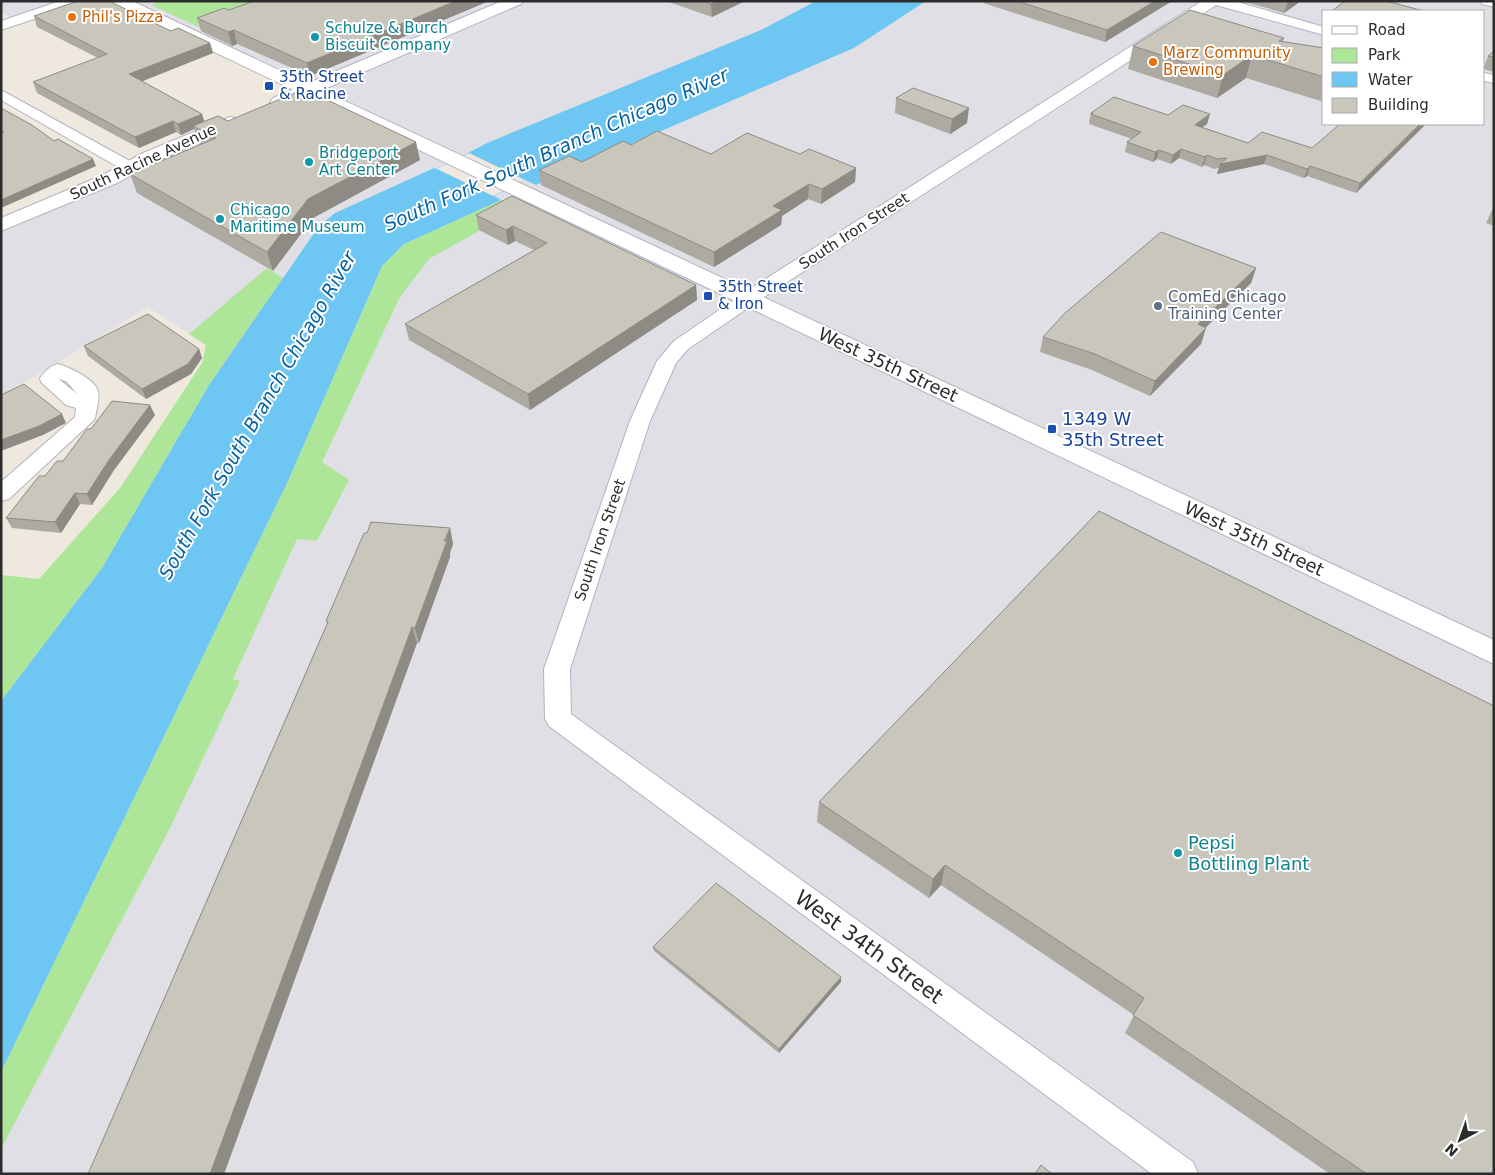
<svg xmlns="http://www.w3.org/2000/svg" width="1495" height="1175" viewBox="0 0 1495 1175" font-family="'DejaVu Sans',sans-serif">
<rect width="100%" height="100%" fill="#eee8de"/>
<g fill="#e1dfe6" fill-rule="evenodd">
<path d="M1 1H63L14 18 1 12Z"/>
<path d="M135 1H816L761 30 487 143 437 169 434 168 335 213 319 226 227 359 148 307 1 397V233L128 177 151 163 321 88Z"/>
<path d="M926 1H1494V1174H1V1072L382 266 501 200 493 196 525 180 536 185 854 48ZM1324 11H1484V124H1324Z"/>
</g>
<g fill="#ade699">
<path d="M160 1H278L203 29 151 5Z"/>
<path d="M501 200 518 209 429 259 400 297 322 462 349 480 317 541 297 539 233 679 240 681 169 830 1 1149V1072L287 483 382 266 404 244Z"/>
<path d="M267 268 283 278 209 385 102 568 1 701V575L39 579 120 488 202 363 206 345 189 334Z"/>
</g>
<path fill="#6ec6f3" d="M816 1H926L854 48 536 185 525 180 494 196 501 200 404 244 382 266 287 483 1 1072V701L102 568 209 385 319 226 335 213 434 168 437 169 487 143 761 30Z"/>
<path fill="#eee8de" d="M469 153 525 180 493 196 437 169Z"/>
<g fill="none" stroke-linecap="round" stroke-linejoin="round">
<g stroke="#b2b3c0" stroke-width="2">
<g id="minor">
<path d="M60 1H81L79 4 1 30V21Z"/>
<path d="M1202 1H1234L1324 27V35L1216 5 767 295 688 349 676 363 650 421 570 669 571 714 1193 1162 1198 1174H1152L549 726 545 719 544 669 630 421 657 361 674 341 753 287Z"/>
<path d="M1480 1H1494V7L1482 4Z"/>
<path d="M1484 73 1494 75V83L1484 81Z"/>
<path d="M1 90 137 165 139 168 137 171H125L1 100Z"/>
<path d="M58 364C69 367 95 379 98 391 100 400 96 410 95 419L9 499 1 501V482L75 417 76 408 66 405 41 382 40 378C45 371 50 366 58 364ZM60 379 67 382 77 394 60 380Z"/>
</g>
</g>
<g stroke="#b2b3c0" stroke-width="2">
<g id="tertiary">
<path d="M502 1H524L521 4 285 106 279 107 273 106 270 102 273 98Z"/>
<path d="M230 117 236 118 239 122 236 126 157 161 117 183 1 231V218L103 175 143 153Z"/>
</g>
</g>
<g stroke="#b2b3c0" stroke-width="2">
<path id="secondary" d="M111 1H132L1494 640V664L114 4Z"/>
</g>
<use href="#minor" fill="#fff" fill-rule="evenodd"/>
<use href="#tertiary" fill="#fff" fill-rule="evenodd"/>
<use href="#secondary" fill="#fff" fill-rule="evenodd"/>
</g>
<g fill="#adaaa2">
<path d="M489 1 310 76 237 44 232 46 201 31 197 18 229 10Z"/>
<path d="M666 1H745L712 17Z"/>
<path d="M983 1H1172L1105 42 983 3Z"/>
<path d="M1242 1H1301L1284 13Z"/>
<path d="M34 16 171 31 210 43 213 53 142 81 205 121H228L420 160 313 218 273 271 137 193 130 174 199 145 194 129 181 135 176 132 139 148 37 93 33 82 98 58 37 27Z"/>
<path d="M1284 38 1283 42 1324 48V102L1246 78 1217 98 1128 69 1133 46Z"/>
<path d="M1494 51V72L1484 69V67L1488 56Z"/>
<path d="M896 98 967 123 950 134 895 113Z"/>
<path d="M1091 113 1168 115 1210 114 1207 124 1202 127 1248 143 1312 148 1426 124 1356 193 1307 176 1304 178 1264 164 1217 174 1219 168 1214 169 1204 165 1202 167 1179 158 1171 164 1157 159 1153 162 1125 152 1127 142 1132 139 1089 124 1090 122H1089Z"/>
<path d="M631 145 711 154H800L856 168 855 182 821 204 808 199 782 216 781 225 714 267 541 185 539 170 582 162Z"/>
<path d="M512 196 696 285 697 300 530 410 409 340 405 324 534 250 515 241 508 245 479 230 476 215Z"/>
<path d="M1494 206V226L1486 223Z"/>
<path d="M1256 268 1251 283 1205 328 1201 344 1150 396 1092 370 1040 352 1043 337Z"/>
<path d="M84 346 199 349 202 358 191 374 146 399 88 356Z"/>
<path d="M155 415 114 470 92 505 80 504 61 533 12 528 6 518 45 476 63 461 91 429Z"/>
<path d="M1099 511 1494 1174H1330L1125 1033 1134 1015 941 885 929 898 817 822 819 802Z"/>
<path d="M450 528 453 544 450 553V557L419 643H417L224 1174H88L327 624 326 621 367 533Z"/>
<path d="M653 947 841 982 779 1053 654 951Z"/>
</g>
<g fill="#8d8b84">
<path d="M456 1H489L310 76 307 63Z"/>
<path d="M718 1H745L712 17 711 4Z"/>
<path d="M1155 1H1172L1105 42 1107 30Z"/>
<path d="M1288 1H1301L1284 13Z"/>
<path d="M234 30 237 44 232 46 228 32Z"/>
<path d="M210 43 213 53 133 85 129 74Z"/>
<path d="M1252 55 1246 78 1217 98 1223 75Z"/>
<path d="M969 108 967 123 950 134 952 119Z"/>
<path d="M202 114 205 124 193 126 194 129 181 135 178 124Z"/>
<path d="M1210 114 1207 124 1193 134 1195 125Z"/>
<path d="M173 121 176 132 139 148 135 137Z"/>
<path d="M1420 124H1426L1356 193 1360 183Z"/>
<path d="M416 142 420 160 313 218 273 271 267 252 308 199Z"/>
<path d="M1181 149 1179 158 1171 164 1173 155Z"/>
<path d="M1159 150 1157 159 1153 162 1155 152Z"/>
<path d="M1207 155 1204 165 1202 167 1205 157Z"/>
<path d="M1267 155 1264 164 1217 174 1220 164Z"/>
<path d="M93 159 96 166 1 208V200Z"/>
<path d="M1310 166 1307 176 1304 178 1307 169Z"/>
<path d="M856 168 855 182 821 204 822 189Z"/>
<path d="M809 184 808 199 782 216 781 225 714 267V252L773 206Z"/>
<path d="M513 226 515 241 508 245 506 230Z"/>
<path d="M1256 268 1251 283 1193 340 1198 324Z"/>
<path d="M696 285 697 300 530 410 528 394Z"/>
<path d="M1206 328 1201 344 1150 396 1155 381Z"/>
<path d="M199 349 202 358 191 374 146 399 142 389Z"/>
<path d="M150 405 155 415 114 470 92 505 87 494 109 460Z"/>
<path d="M62 414 66 423 43 435 1 451V440Z"/>
<path d="M75 493 80 504 61 533 55 522Z"/>
<path d="M450 528 453 544 450 553V557L419 643 415 628Z"/>
<path d="M412 627 417 643 224 1174H210Z"/>
<path d="M945 865 941 885 929 898 933 879Z"/>
<path d="M841 977V982L779 1053V1049Z"/>
</g>
<g fill="#c9c6bc" stroke="#8d8b84">
<path d="M78 1H109L171 31 178 28 210 43 129 74 202 114 178 124 173 121 135 137 33 82 107 54 34 16Z"/>
<path d="M254 1H456L307 63 234 30 228 32 197 18 224 8 229 10Z"/>
<path d="M703 1H718L711 4Z"/>
<path d="M1017 1H1155L1107 30Z"/>
<path d="M1345 1H1386L1424 11H1332Z"/>
<path d="M1190 10 1284 38 1279 41 1324 48V77L1252 55 1223 75 1133 46Z"/>
<path d="M1494 51V57L1488 56Z"/>
<path d="M913 88 969 108 952 119 896 98Z"/>
<path d="M304 89 416 142 308 199 267 252 130 174 216 138 193 126 218 116 228 121Z"/>
<path d="M1114 97 1168 115 1183 105 1210 114 1195 125 1248 143 1262 132 1312 148 1340 124H1420L1360 183 1310 166 1307 169 1267 155 1220 164 1227 158 1217 159 1207 155 1205 157 1181 149 1173 155 1159 150 1155 152 1127 142 1141 132 1091 114 1093 113H1091Z"/>
<path d="M1 108 32 125 54 141 58 139 93 159 1 200V133L4 132 1 130Z"/>
<path d="M657 131 711 154 747 133 800 154 809 149 856 168 822 189 809 184 773 206 782 210 714 252 539 170 569 156 582 162 623 141 631 145Z"/>
<path d="M512 196 696 285 528 394 405 324 547 243 513 226 506 230 476 215Z"/>
<path d="M1161 232 1256 268 1198 324 1206 328 1155 381 1095 354 1043 337 1065 313Z"/>
<path d="M148 314 199 349 188 364 142 389 84 346Z"/>
<path d="M24 384 62 414 39 426 1 440V395Z"/>
<path d="M112 401 150 405 109 460 87 494 75 493 55 522 6 518 39 476H45L57 461H63L87 429H91Z"/>
<path d="M1099 511 1494 706V1174H1367L1133 1015 1144 998 945 865 933 879 819 802Z"/>
<path d="M371 522 450 528 444 541H447L415 628 412 627 210 1174H88L328 622 326 621 364 533H367Z"/>
<path d="M716 883 841 977 779 1049 653 947Z"/>
<path d="M1041 1165 1052 1174H1035Z"/>
</g>
<g fill="#e8710a" stroke="#fff" stroke-width="2">
<circle cx="72" cy="17" r="5"/>
<circle cx="1153" cy="62" r="5"/>
</g>
<g fill="#0f9aa8" stroke="#fff" stroke-width="2">
<circle cx="315" cy="37" r="5"/>
<circle cx="309" cy="162" r="5"/>
<circle cx="220" cy="219" r="5"/>
<circle cx="1178" cy="853" r="5"/>
</g>
<g fill="#1a4fb4" stroke="#fff" stroke-width="2">
<rect x="264" y="81" width="10" height="10" rx="2.5"/>
<rect x="703" y="291" width="10" height="10" rx="2.5"/>
<rect x="1047" y="424" width="10" height="10" rx="2.5"/>
</g>
<circle fill="#5c6f8a" stroke="#fff" stroke-width="2" cx="1158" cy="306" r="5"/>
<g text-anchor="middle" stroke-width="4" stroke-linejoin="round" paint-order="stroke">
<g font-size="15" fill="#c56008" stroke="#fff" text-anchor="start">
<text x="82" y="22">Phil's Pizza</text>
<text x="1163" y="58">Marz Community<tspan x="1163" dy="17">Brewing</tspan></text>
</g>
<g font-size="15" fill="#0d838f" stroke="#fff" text-anchor="start">
<text x="325" y="33">Schulze &amp; Burch<tspan x="325" dy="17">Biscuit Company</tspan></text>
<text x="319" y="158">Bridgeport<tspan x="319" dy="17">Art Center</tspan></text>
<text x="230" y="215">Chicago<tspan x="230" dy="17">Maritime Museum</tspan></text>
</g>
<g font-size="15" fill="#164399" stroke="#fff" text-anchor="start">
<text x="279" y="82">35th Street<tspan x="279" dy="17">&amp; Racine</tspan></text>
<text x="718" y="292">35th Street<tspan x="718" dy="17">&amp; Iron</tspan></text>
</g>
<g font-size="15" fill="#2c2c2c" stroke="#fff">
<text transform="translate(143 162) rotate(-25)" y="5">South Racine Avenue</text>
<text transform="translate(854 231) rotate(-33)" y="5">South Iron Street</text>
<text transform="translate(600 540) rotate(-71)" y="5">South Iron Street</text>
</g>
<g font-size="15" fill="#4e5e75" stroke="#fff" text-anchor="start">
<text x="1168" y="302">ComEd Chicago<tspan x="1168" dy="17">Training Center</tspan></text>
</g>
<g font-size="18" fill="#2c2c2c" stroke="#fff">
<text transform="translate(888 365) rotate(25)" y="6">West 35th Street</text>
<text transform="translate(1254 539) rotate(25)" y="6">West 35th Street</text>
</g>
<g font-size="18" fill="#164399" stroke="#fff" text-anchor="start">
<text x="1062" y="425">1349 W<tspan x="1062" dy="21">35th Street</tspan></text>
</g>
<g font-size="18" fill="#0d838f" stroke="#fff" text-anchor="start">
<text x="1188" y="849">Pepsi<tspan x="1188" dy="21">Bottling Plant</tspan></text>
</g>
<g font-size="19" font-style="italic" fill="#0863a4" stroke="#fff">
<text transform="translate(556 149) rotate(-24)" y="7">South Fork South Branch Chicago River</text>
<text transform="translate(257 415) rotate(-60)" y="7">South Fork South Branch Chicago River</text>
</g>
<g font-size="21" fill="#2c2c2c" stroke="#fff">
<text transform="translate(869 947) rotate(36)" y="7">West 34th Street</text>
</g>
</g>
<rect width="1495" height="1175" fill="none" stroke="#2c2c2c" stroke-width="5"/>
<rect x="1322" y="10" width="162" height="115" fill="#ffffff" stroke="#ababab"/>
<rect x="1332" y="26" width="25" height="8" fill="#ffffff" stroke="#ababab"/>
<text x="1368" y="35" font-size="15" fill="#2c2c2c">Road</text>
<rect x="1332" y="48" width="25" height="15" fill="#ade699" stroke="#ababab"/>
<text x="1368" y="60" font-size="15" fill="#2c2c2c">Park</text>
<rect x="1332" y="72" width="25" height="15" fill="#6ec6f3" stroke="#ababab"/>
<text x="1368" y="85" font-size="15" fill="#2c2c2c">Water</text>
<rect x="1332" y="98" width="25" height="15" fill="#c9c6bc" stroke="#ababab"/>
<text x="1368" y="110" font-size="15" fill="#2c2c2c">Building</text>
<g transform="translate(1460 1140) rotate(221)" stroke="#ffffff" stroke-width="4" paint-order="stroke">
<path d="M0-4L9 19L0 12L-9 19Z" fill="#2c2c2c"/>
<text y="-8" font-size="14" font-weight="bold" text-anchor="middle" fill="#2c2c2c">N</text>
</g>
</svg>
